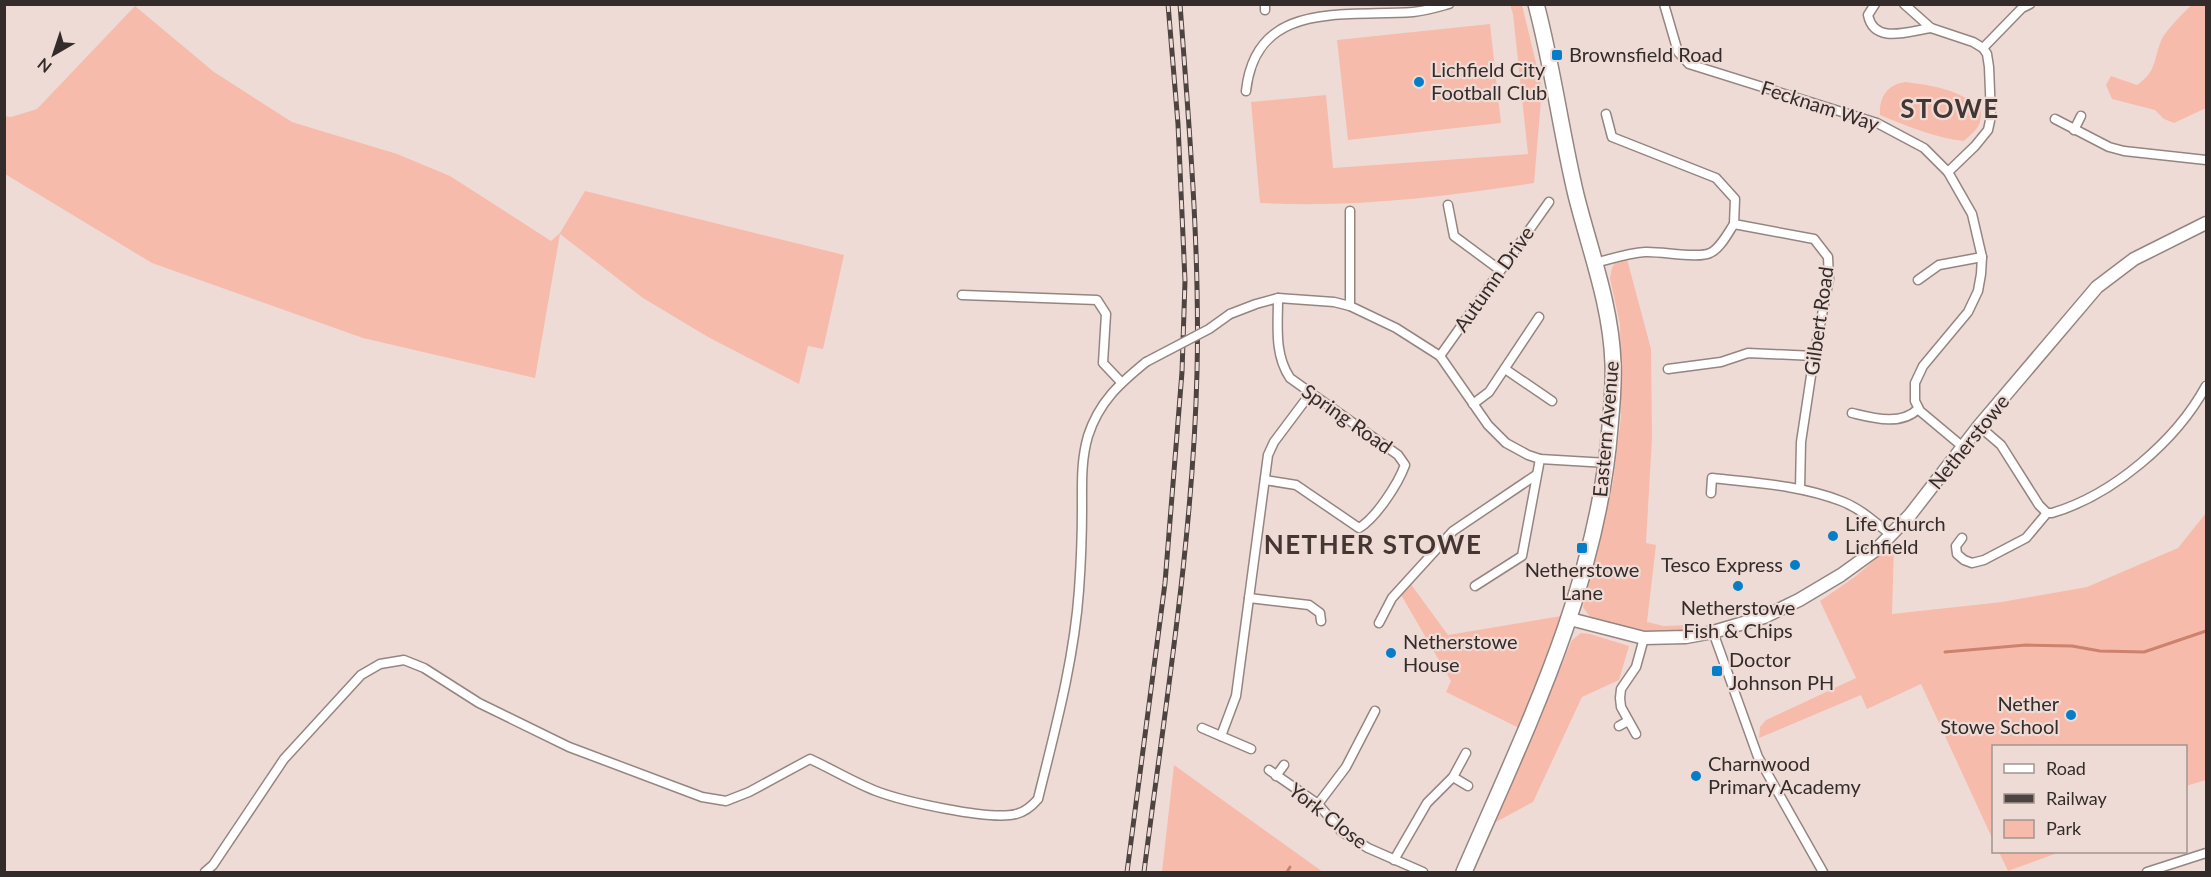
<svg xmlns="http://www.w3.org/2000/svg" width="2211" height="877" viewBox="0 0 2211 877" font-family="Lato,sans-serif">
<rect width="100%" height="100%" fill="#eedbd6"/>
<g fill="#f7bbab">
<path d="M2193 4 2206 5V108L2174 123 2164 119 2155 110 2112 99 2106 85 2111 76 2137 85C2157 71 2153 61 2161 41 2165 31 2184 12 2193 4Z"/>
<path d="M1510 5H1522L1542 88 1534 183C1443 197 1352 208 1260 203L1251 102 1326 95 1333 168 1528 154 1513 14Z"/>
<path d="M135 6 214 72 292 122 397 154 450 176 551 241 560 233 585 191 844 255 823 349 808 346 799 384 708 337 643 298 560 234 535 378 363 338 152 263 5 174V116L11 117 37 109Z"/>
<path d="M1490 24 1501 123 1348 140 1337 40Z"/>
<path d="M1905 82C1936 86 1956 89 1981 108 1982 126 1977 129 1964 141 1935 138 1907 126 1880 115 1879 97 1887 85 1905 82Z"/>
<path d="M1627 259 1651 349 1652 438 1646 543 1656 545 1647 622 1664 626 1691 625 1690 629C1657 638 1625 629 1593 621L1583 607 1613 483 1621 417 1620 324 1610 278 1612 268 1616 261Z"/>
<path d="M2206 513V780L2186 786V746H1994L1993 840 1921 684 1867 709 1861 695 1759 738 1760 727 1766 720 1856 678 1820 601 1856 576 1886 550 1894 547 1892 614 2002 602 2087 587 2178 548Z"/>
<path d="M1410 583 1448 635 1561 616 1519 728 1446 692 1451 681 1400 593Z"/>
<path d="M1581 633 1590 634 1629 646 1619 680 1582 697 1533 802 1496 822 1572 640Z"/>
<path d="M1174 765 1323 872H1162Z"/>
<path d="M1999 852H2060L2008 871Z"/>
</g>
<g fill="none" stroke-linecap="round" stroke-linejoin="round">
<g stroke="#cd826e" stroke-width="3">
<path d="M1945 652 2026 645 2072 646 2100 651 2144 652 2206 631"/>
<path d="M1287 872 1290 867"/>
</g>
<g stroke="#958580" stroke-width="11">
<g id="street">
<path d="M1265 4V10"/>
<path d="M1664 4 1678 52 1689 64 1877 123 1924 148 1948 172 1972 214 1982 257 1981 274 1978 291 1968 312 1923 366 1915 383V401L1920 411 1963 447"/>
<path d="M1875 4 1868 15C1874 45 1909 31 1931 28"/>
<path d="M1904 4 1931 28 1973 42 1983 48 1987 54 1989 67 1991 116 1988 130 1975 146 1948 172"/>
<path d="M1983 48 2022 8 2030 4"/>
<path d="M1246 91C1256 0 1342 17 1413 12 1425 11 1438 7 1449 4"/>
<path d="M1606 114 1612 137 1716 178 1735 199 1734 224"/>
<path d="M2055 119 2109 147 2124 151 2206 160"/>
<path d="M2074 130 2081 116"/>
<path d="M1448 205 1454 236 1500 270"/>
<path d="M1595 263C1611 259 1628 253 1645 252 1661 251 1698 259 1710 253 1720 249 1728 233 1734 224L1814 239 1828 257 1829 279 1814 356 1801 442 1800 489"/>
<path d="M1918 280 1939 265 1982 257"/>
<path d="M962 295 1097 300 1106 314 1103 363 1121 382"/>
<path d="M1350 306V211"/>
<path d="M1230 314 1256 304 1278 298 1334 302 1350 306 1396 328 1440 356 1488 425 1506 443 1528 455 1540 459 1607 463"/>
<path d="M1440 356 1549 202"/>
<path d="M1505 369 1552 401"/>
<path d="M1668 369 1721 362 1748 353 1814 356"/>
<path d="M1473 404 1489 392 1539 317"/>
<path d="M1852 413C1873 418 1901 426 1918 409"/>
<path d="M1979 426 2001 445 2039 505 2047 513H2052C2113 495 2176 441 2206 386"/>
<path d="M1265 480 1296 485 1359 528C1376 518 1398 484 1405 465L1398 455 1290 378C1274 354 1278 326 1278 298"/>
<path d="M1711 493 1712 478C1755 483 1800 485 1841 501 1860 508 1876 523 1891 535"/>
<path d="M1962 538 1956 546 1957 554 1964 560 1972 563 1984 560 2026 538 2047 513"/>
<path d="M1475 586 1522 556 1540 459"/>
<path d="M1249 598 1309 605 1320 613 1321 621"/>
<path d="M1379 623 1392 598 1453 531 1536 475"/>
<path d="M1713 632 1758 757 1823 872"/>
<path d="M1619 726 1628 721"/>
<path d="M1202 728 1251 749"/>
<path d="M1636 734 1621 707 1620 698 1621 689 1636 667 1644 638"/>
<path d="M1221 736 1236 696 1268 455 1274 442 1310 394"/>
<path d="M1269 770 1318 804 1341 831 1368 848 1423 872"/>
<path d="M1276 776 1284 765"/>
<path d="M1453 777 1468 786"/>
<path d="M1318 804 1346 767 1375 711"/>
<path d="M1394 860 1427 803 1453 777 1466 753"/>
<path d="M205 872 213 865 284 759 361 675 380 664 404 660 424 668 479 703 569 747 702 797 726 801 749 792 810 759C832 769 853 782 876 791 902 801 990 821 1016 814 1025 812 1032 806 1038 799 1055 730 1074 661 1079 590 1081 562 1082 535 1082 508 1082 483 1081 460 1088 436 1099 402 1119 384 1146 362"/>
<path d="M2147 872 2206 853"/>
</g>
</g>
<g stroke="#958580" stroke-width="15">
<path id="secondary" d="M1570 619 1644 638 1686 637 1713 632 1764 617 1799 600 1841 575 1877 549 1910 515 1979 426 2097 287 2134 259 2206 223"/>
</g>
<g stroke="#958580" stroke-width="18">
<path id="highway" d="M1464 872C1526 729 1598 585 1610 427 1612 406 1614 384 1613 363 1611 305 1590 251 1576 195 1561 132 1553 68 1536 4"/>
</g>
<use href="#street" stroke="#fff" stroke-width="8"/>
<use href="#secondary" stroke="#fff" stroke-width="12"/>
<use href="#highway" stroke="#fff" stroke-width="15"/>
<g stroke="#4d4442" stroke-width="5">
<g id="rail">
<path d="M1127 872 1165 583 1182 372 1185 281 1178 124 1168 4"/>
<path d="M1144 872C1165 706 1193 539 1197 372 1200 249 1189 126 1180 4"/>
</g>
</g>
<use href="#rail" stroke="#eedbd6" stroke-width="3" stroke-dasharray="9" stroke-linecap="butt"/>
<g stroke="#958580" stroke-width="11" stroke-linecap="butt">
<path id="street-bridge" d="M1146 362 1209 329 1230 314"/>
</g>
<use href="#street-bridge" stroke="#fff" stroke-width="8"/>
</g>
<g fill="#067ec7" stroke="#eedbd6" stroke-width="2">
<rect x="1551" y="49" width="12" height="12" rx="3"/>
<circle cx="1419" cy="82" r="6"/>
<circle cx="1833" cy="536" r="6"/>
<rect x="1576" y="542" width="12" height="12" rx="3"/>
<circle cx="1795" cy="565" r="6"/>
<circle cx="1738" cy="586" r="6"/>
<circle cx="1391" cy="653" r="6"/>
<rect x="1711" y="665" width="12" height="12" rx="3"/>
<circle cx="2071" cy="715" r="6"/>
<circle cx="1696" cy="776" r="6"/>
</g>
<g text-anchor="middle" stroke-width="4.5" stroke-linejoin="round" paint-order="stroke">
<g font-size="20" fill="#332c2a" stroke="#eedbd6" text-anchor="start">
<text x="1569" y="62">Brownsfield Road</text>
<text x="1431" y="77">Lichfield City<tspan x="1431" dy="23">Football Club</tspan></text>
<text x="1845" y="531">Life Church<tspan x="1845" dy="23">Lichfield</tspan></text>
<text x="1783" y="572" text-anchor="end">Tesco Express</text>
<text x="1582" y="577" text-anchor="middle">Netherstowe<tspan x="1582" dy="23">Lane</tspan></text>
<text x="1738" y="615" text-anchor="middle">Netherstowe<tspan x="1738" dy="23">Fish &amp; Chips</tspan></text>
<text x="1403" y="649">Netherstowe<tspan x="1403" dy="23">House</tspan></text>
<text x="1729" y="667">Doctor<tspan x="1729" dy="23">Johnson PH</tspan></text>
<text x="2059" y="711" text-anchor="end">Nether<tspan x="2059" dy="23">Stowe School</tspan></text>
<text x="1708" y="771">Charnwood<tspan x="1708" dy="23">Primary Academy</tspan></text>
</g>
<g font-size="20" fill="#332c2a" stroke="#eedbd6">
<text transform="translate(1820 106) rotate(18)" y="7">Fecknam Way</text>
<text transform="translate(1494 279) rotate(-55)" y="7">Autumn Drive</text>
<text transform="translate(1819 321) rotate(-82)" y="7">Gilbert Road</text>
<text transform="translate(1347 419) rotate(35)" y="7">Spring Road</text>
<text transform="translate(1606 429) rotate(-85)" y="7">Eastern Avenue</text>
<text transform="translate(1969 442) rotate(-51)" y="7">Netherstowe</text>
<text transform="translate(1328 816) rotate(38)" y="7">York Close</text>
</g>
<g font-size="26" font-weight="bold" letter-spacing="1.5" fill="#443632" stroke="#eedbd6">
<text x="1950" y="118">STOWE</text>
<text x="1373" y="554">NETHER STOWE</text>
</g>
</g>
<rect width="2211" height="877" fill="none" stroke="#332c2a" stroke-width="12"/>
<rect x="1992" y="745" width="195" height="108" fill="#eedbd6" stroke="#a39591" stroke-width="1.5"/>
<rect x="2004" y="764" width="30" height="9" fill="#ffffff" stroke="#a39591" stroke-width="1.5"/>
<text x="2046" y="775" font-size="18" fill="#332c2a">Road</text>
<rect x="2004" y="794" width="30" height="9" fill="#4d4442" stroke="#a39591" stroke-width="1.5"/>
<text x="2046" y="805" font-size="18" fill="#332c2a">Railway</text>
<rect x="2004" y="820" width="30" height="18" fill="#f7bbab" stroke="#a39591" stroke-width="1.5"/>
<text x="2046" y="835" font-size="18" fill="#332c2a">Park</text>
<g transform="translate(54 54) rotate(219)" stroke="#eedbd6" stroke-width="4.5" paint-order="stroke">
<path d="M0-4.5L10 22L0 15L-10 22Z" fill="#332c2a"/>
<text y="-9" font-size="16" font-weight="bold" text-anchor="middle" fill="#332c2a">N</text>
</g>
</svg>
